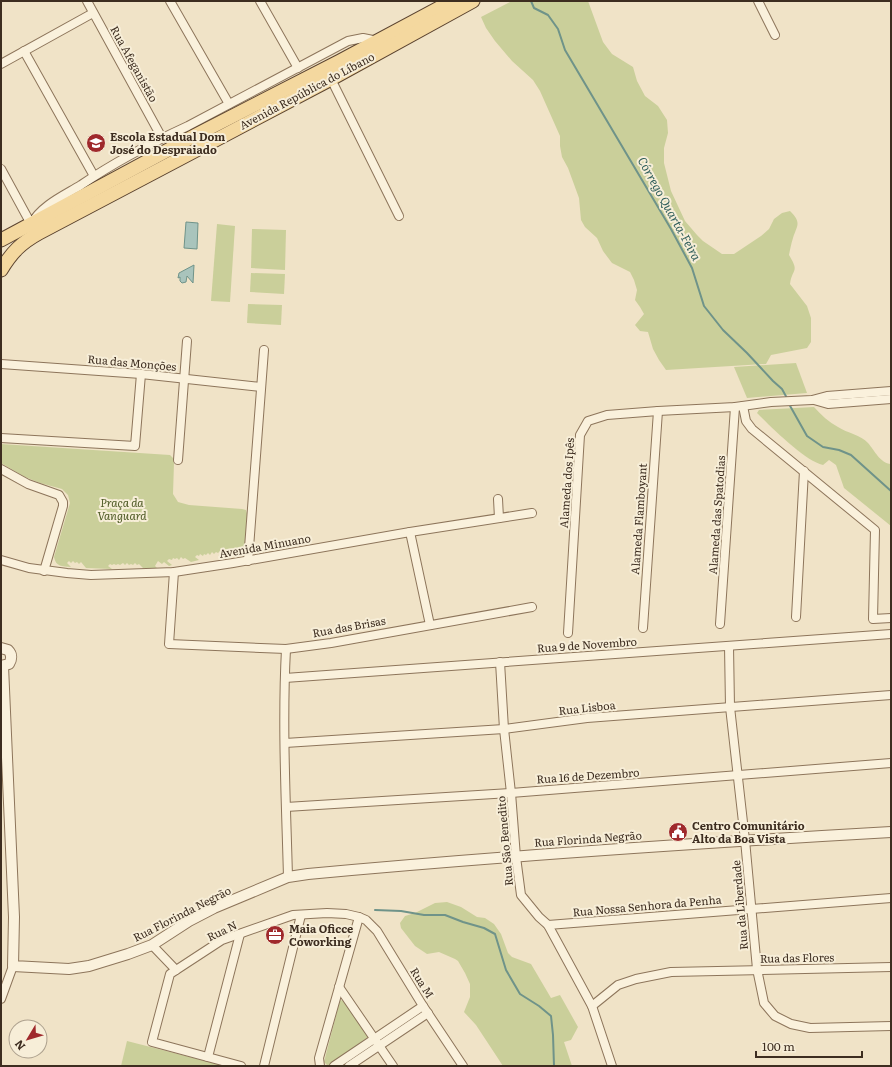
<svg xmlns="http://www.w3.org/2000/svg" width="892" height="1067" viewBox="0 0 892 1067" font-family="Literata,serif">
<rect width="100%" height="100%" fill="#f0e3c7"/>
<g fill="#cacf9a">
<path d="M512 1H588L603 42 612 54 633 67 637 81 645 96 658 106 667 120 668 133 664 148V163L671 191 685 221 697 235 703 241 722 254H734L761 236 769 229 774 219 782 213 790 211C802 223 797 225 793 238 791 244 790 250 789 255 800 273 792 268 790 284L807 306 811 318V342L807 348 771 355 766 364 666 370 659 360 653 349 648 332 640 331 635 325 644 314 640 307 635 300 637 290 634 280 630 272 612 263 603 251 597 238 585 227 581 220 579 198 568 168 562 157 560 146V136L540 91 533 80 512 61 495 41 486 28 481 17Z"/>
<path d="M217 224 235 226 230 302 211 301Z"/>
<path d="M252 229 286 230 285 270 251 268Z"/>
<path d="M251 273 285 274 284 294 250 292Z"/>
<path d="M248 304 282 305 281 325 247 323Z"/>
<path d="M796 363 807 393 747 398 734 367Z"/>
<path d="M814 407C821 415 829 422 838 427 847 433 861 435 868 443 875 451 880 463 891 464V526L844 488 836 465 829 460 823 465C805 461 771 427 757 413L759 410Z"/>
<path d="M1 444 170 455 173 458 174 463 173 494 178 502 189 505 242 509 246 510 248 517 245 553 234 555 227 550 226 552 224 551 222 553 220 551 218 553 216 552 214 554 212 552 210 555 208 553 206 555 204 554 203 556 200 554 199 556 197 555 195 557 199 560 191 562 185 558 183 559 181 557 179 560 177 558 175 559 173 558 172 560 169 559 167 561 172 565 169 566 164 562 162 564 158 561 155 566 157 568H143L139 564 137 565 135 563 133 565 131 564 129 565 127 563 125 565 123 563 120 565 118 564 116 565 114 564 112 565 110 564 108 566 112 569 86 568 81 562 79 564 77 562 75 563 73 561 71 563 69 561 67 563 71 567C62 566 56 567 54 557L70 503 68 495 62 489 40 483 25 477 1 463Z"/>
<path d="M447 902 461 907 477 917 485 918 494 924 501 934 508 953 512 957 531 964 551 998 560 995 578 1027 571 1040 564 1042 572 1066H503L476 1025 464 1012 470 997V984L465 973 458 961 455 959 439 952 427 954 415 946 401 928 400 923 405 916 415 913 435 903Z"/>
<path d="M340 1000 344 1001 367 1035V1038L328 1066 324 1062Z"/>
<path d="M127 1041 225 1066H121Z"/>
</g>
<g fill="#a9c4bc" stroke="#6f9389">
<path d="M186 222 198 223 197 249 184 248Z"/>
<path d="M194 265 193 283 187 276 186 282 182 283 180 281V277L178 278 179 273Z"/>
</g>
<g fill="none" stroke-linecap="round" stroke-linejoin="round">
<g stroke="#6f9389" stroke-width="2">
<path d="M531 1 534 8 548 15 558 29 565 50 671 229 692 268 704 306 723 330 747 353 773 381 782 389 788 400"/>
<path d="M789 404 807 436 823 447 839 450 851 455 891 491"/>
<path d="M375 910 401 911 424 915H445L463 922 484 928 495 934 506 970 520 994 539 1006 551 1016 553 1035 554 1066"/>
</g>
<g stroke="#8d755b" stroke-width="10">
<g id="minor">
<path d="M87 1 162 138"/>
<path d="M170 1 229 104"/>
<path d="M260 1 298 68"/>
<path d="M758 1 775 35"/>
<path d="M24 51 94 176"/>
<path d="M1 64 93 13"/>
<path d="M331 79 399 216"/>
<path d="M1 169 31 224C42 205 63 196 81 185 115 162 151 143 188 126L348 41 363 38 378 41"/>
<path d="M1 364 141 374 261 387"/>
<path d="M814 400 828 404 891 399"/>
<path d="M743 406 746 421 752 429 875 530 873 619 891 618"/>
<path d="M1 438 135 446 141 374"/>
<path d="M178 460 187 341"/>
<path d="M1 469 28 484 59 495 63 502V506L44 571"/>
<path d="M498 499 499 518"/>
<path d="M410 532 430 625"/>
<path d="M1 560 29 568 67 573 91 575 174 572 233 563 410 532 532 513"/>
<path d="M248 561 264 350"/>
<path d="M174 572 169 644 286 649 331 643 532 607"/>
<path d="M796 617 804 471"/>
<path d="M720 624 735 407"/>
<path d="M643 628 658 411"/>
<path d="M568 633 580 435 588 421 607 415 658 411 735 407 771 402 812 400 827 396 891 391"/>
<path d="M729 646 730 707 745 840 757 969 764 1003 775 1016 791 1024 810 1028 891 1026"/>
<path d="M286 649C282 725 286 801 288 877"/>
<path d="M500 662 504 729 511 793 516 857 521 895 539 917 548 925 592 1006 612 1066"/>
<path d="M285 678 891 634"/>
<path d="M285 743 504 729 587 718 891 695"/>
<path d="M286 807 511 793 891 763"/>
<path d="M548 925 891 898"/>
<path d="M152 945 176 970"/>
<path d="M339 987 393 1066"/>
<path d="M1 999 13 966"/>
<path d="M592 1006 618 985 636 979 671 972 891 967"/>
<path d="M208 1057 240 934"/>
<path d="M241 1066 152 1042 170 974 222 940 293 915 327 913 346 914 359 917 366 920 377 931 423 1006 463 1066"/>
<path d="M264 1066 301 915"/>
<path d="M320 1066 319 1058 359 917"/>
<path d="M334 1066 423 1006"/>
<path d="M349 1066 428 1013"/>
</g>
</g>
<g stroke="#8d755b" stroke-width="12">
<g id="tertiary">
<path d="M1 648 8 650C12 654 12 659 9 664L1 666"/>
<path d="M3 666 14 917 13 966 69 969 89 966 128 954 152 945 189 921 214 908 288 877 308 874C502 856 697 843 891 832"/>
</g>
</g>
<g stroke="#5b432f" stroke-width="15">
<g id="primary">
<path d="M1 240 194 136 340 61 452 1"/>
<path d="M1 270C12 252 21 243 39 233L331 79 473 1"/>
</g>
</g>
<use href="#minor" stroke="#faf1dc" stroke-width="8"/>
<use href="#tertiary" stroke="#faf1dc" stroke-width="10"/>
<use href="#primary" stroke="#f4d89f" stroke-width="13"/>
</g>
<defs>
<g id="school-disc" transform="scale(1)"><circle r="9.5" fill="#9f292c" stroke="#f7eed8"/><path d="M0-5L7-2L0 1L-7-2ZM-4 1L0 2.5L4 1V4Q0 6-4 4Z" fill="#fff"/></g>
<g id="civic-disc" transform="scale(1)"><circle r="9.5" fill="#9f292c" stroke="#f7eed8"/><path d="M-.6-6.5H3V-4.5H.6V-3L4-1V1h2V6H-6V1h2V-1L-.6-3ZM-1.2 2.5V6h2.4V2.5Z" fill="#fff"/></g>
<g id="office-disc" transform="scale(1)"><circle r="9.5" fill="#9f292c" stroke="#f7eed8"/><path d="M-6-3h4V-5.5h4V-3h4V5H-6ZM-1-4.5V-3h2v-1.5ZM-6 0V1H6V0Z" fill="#fff"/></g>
</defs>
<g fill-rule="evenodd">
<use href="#school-disc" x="96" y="143"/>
<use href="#civic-disc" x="678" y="832"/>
<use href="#office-disc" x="275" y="935"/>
</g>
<g text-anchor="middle" stroke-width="4" stroke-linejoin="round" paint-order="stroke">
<g font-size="11" fill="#3d2d20" stroke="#f7eed8">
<text transform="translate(134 64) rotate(61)" y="4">Rua Afeganistão</text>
<text transform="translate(307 91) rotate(-28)" y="4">Avenida República do Líbano</text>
<text transform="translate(132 363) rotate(5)" y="4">Rua das Monções</text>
<text transform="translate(567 483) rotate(-86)" y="4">Alameda dos Ipês</text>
<text transform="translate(717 515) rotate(-86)" y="4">Alameda das Spatodias</text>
<text transform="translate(639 519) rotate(-86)" y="4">Alameda Flamboyant</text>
<text transform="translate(265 546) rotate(-10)" y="4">Avenida Minuano</text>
<text transform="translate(349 627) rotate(-10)" y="4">Rua das Brisas</text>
<text transform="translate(587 645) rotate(-4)" y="4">Rua 9 de Novembro</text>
<text transform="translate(587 708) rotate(-6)" y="4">Rua Lisboa</text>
<text transform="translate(588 776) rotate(-4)" y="4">Rua 16 de Dezembro</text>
<text transform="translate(588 839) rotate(-4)" y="4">Rua Florinda Negrão</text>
<text transform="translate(505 841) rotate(-95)" y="4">Rua São Benedito</text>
<text transform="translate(740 905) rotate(-95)" y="4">Rua da Liberdade</text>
<text transform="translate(647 906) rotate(-5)" y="4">Rua Nossa Senhora da Penha</text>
<text transform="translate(182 914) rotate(-27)" y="4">Rua Florinda Negrão</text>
<text transform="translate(222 931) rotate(-26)" y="4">Rua N</text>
<text transform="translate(797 958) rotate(-1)" y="4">Rua das Flores</text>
<text transform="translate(422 983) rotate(58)" y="4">Rua M</text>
</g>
<g font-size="11" font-weight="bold" fill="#3d2d20" stroke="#f7eed8" text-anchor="start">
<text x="110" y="141">Escola Estadual Dom<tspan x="110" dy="13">José do Despraiado</tspan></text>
<text x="692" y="830">Centro Comunitário<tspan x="692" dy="13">Alto da Boa Vista</tspan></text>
<text x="289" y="933">Maia Oficce<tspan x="289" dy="13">Coworking</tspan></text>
</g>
<g font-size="11" font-style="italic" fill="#4e5a25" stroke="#f7eed8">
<text x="122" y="507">Praça da<tspan x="122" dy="13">Vanguard</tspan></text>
</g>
<g font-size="12" font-style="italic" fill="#2e5d5a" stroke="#f7eed8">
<text transform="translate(669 209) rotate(61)" y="4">Córrego Quarta-Feira</text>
</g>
</g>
<rect width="892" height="1067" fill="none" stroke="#3d2d20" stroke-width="4"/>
<g transform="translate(28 1039) rotate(232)"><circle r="19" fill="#f7eed8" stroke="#ada18e"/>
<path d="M0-3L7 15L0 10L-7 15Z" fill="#9f292c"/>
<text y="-6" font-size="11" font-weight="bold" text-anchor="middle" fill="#3d2d20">N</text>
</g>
<path d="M756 1051v6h106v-6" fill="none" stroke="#3d2d20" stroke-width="2"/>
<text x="762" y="1051" font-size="12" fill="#3d2d20" stroke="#f7eed8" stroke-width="3" paint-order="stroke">100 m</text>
</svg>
